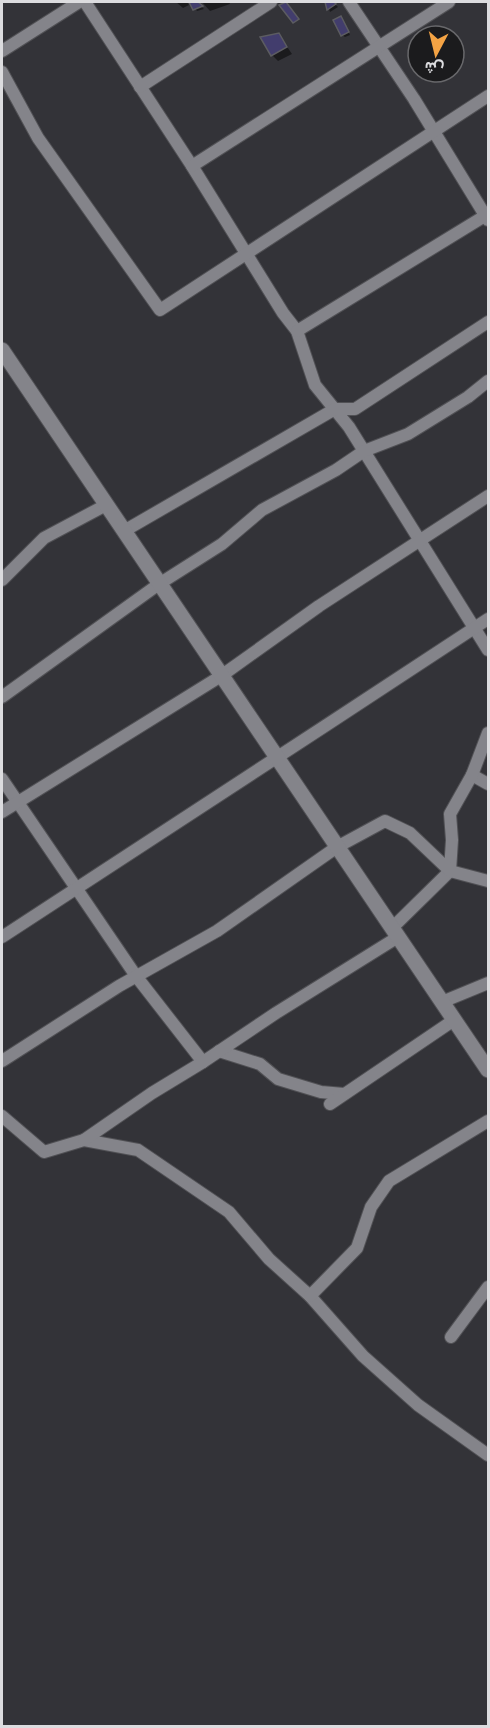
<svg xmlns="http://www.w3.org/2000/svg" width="490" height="1728" viewBox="0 0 490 1728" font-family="Montserrat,Vazirmatn,sans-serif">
<rect width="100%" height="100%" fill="#333338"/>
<g fill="#0007">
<path d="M176 2H187L189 5 183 8Z"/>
<path d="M191 2H196L204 9 197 11Z"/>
<path d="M202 2H229L230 4 210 11Z"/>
<path d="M327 2H333L338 7 330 12Z"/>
<path d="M343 21 350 35 345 37 342 35Z"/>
<path d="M279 35 292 54 278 61 272 55Z"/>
</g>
<g fill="#423d6d" stroke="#5c5c61" stroke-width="1.5">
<path d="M189 2H198L203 6 193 10Z"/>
<path d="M286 2 299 19 293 23 279 5Z"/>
<path d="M325 2H334L336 4 327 10Z"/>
<path d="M341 16 349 32 341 36 333 20Z"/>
<path d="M279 33 287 47 271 56 260 37Z"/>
</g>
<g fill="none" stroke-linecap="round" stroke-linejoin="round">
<g stroke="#515155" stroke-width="14">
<g id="street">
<path d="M85 2 192 166 283 313 297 331 315 385 349 427 488 650"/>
<path d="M349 2 414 99 488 220"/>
<path d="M2 51 79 2"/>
<path d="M2 72 38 138 160 310 488 96"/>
<path d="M140 87 271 2"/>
<path d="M192 166 449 2"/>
<path d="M297 331 488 214"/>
<path d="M124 531 335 409H355L488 322"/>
<path d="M2 580 44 538 106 505"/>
<path d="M2 697 159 584 222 544 262 510 336 470 364 451 408 434 468 397 488 381"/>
<path d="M472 775 488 784"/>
<path d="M2 779 136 976 203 1062"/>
<path d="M2 812 221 676 319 606 488 496"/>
<path d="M392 928 450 871 452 840 450 814 472 775 488 733"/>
<path d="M2 937C165 832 326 725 488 619"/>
<path d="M442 1002 488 983"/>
<path d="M219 1051 260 1064 278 1079 321 1092 344 1094"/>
<path d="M2 1061 119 986 217 931 337 847 385 821 410 833 450 871 488 881"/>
<path d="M330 1104 454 1020"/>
<path d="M2 1116 44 1152 84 1140 138 1150 229 1212 269 1259 310 1296 363 1356 418 1405 488 1455"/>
<path d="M84 1140 152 1093 203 1062 276 1013 398 937"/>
<path d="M310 1296 357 1248 371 1207 389 1181 488 1121"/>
<path d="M451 1337 488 1287"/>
</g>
</g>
<g stroke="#515155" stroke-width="17">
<path id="secondary" d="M2 350 488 1070"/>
</g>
<use href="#street" stroke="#84848a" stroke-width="12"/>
<use href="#secondary" stroke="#84848a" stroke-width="15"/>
</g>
<rect width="490" height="1728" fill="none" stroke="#dcdcdf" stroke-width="6"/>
<g transform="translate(436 54) rotate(187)"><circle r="28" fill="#1b1b1d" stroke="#68686b" stroke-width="1.5"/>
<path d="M0-4.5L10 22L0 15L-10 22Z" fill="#f4a344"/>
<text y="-9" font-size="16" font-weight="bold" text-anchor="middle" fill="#dcdcdf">ش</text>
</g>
</svg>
